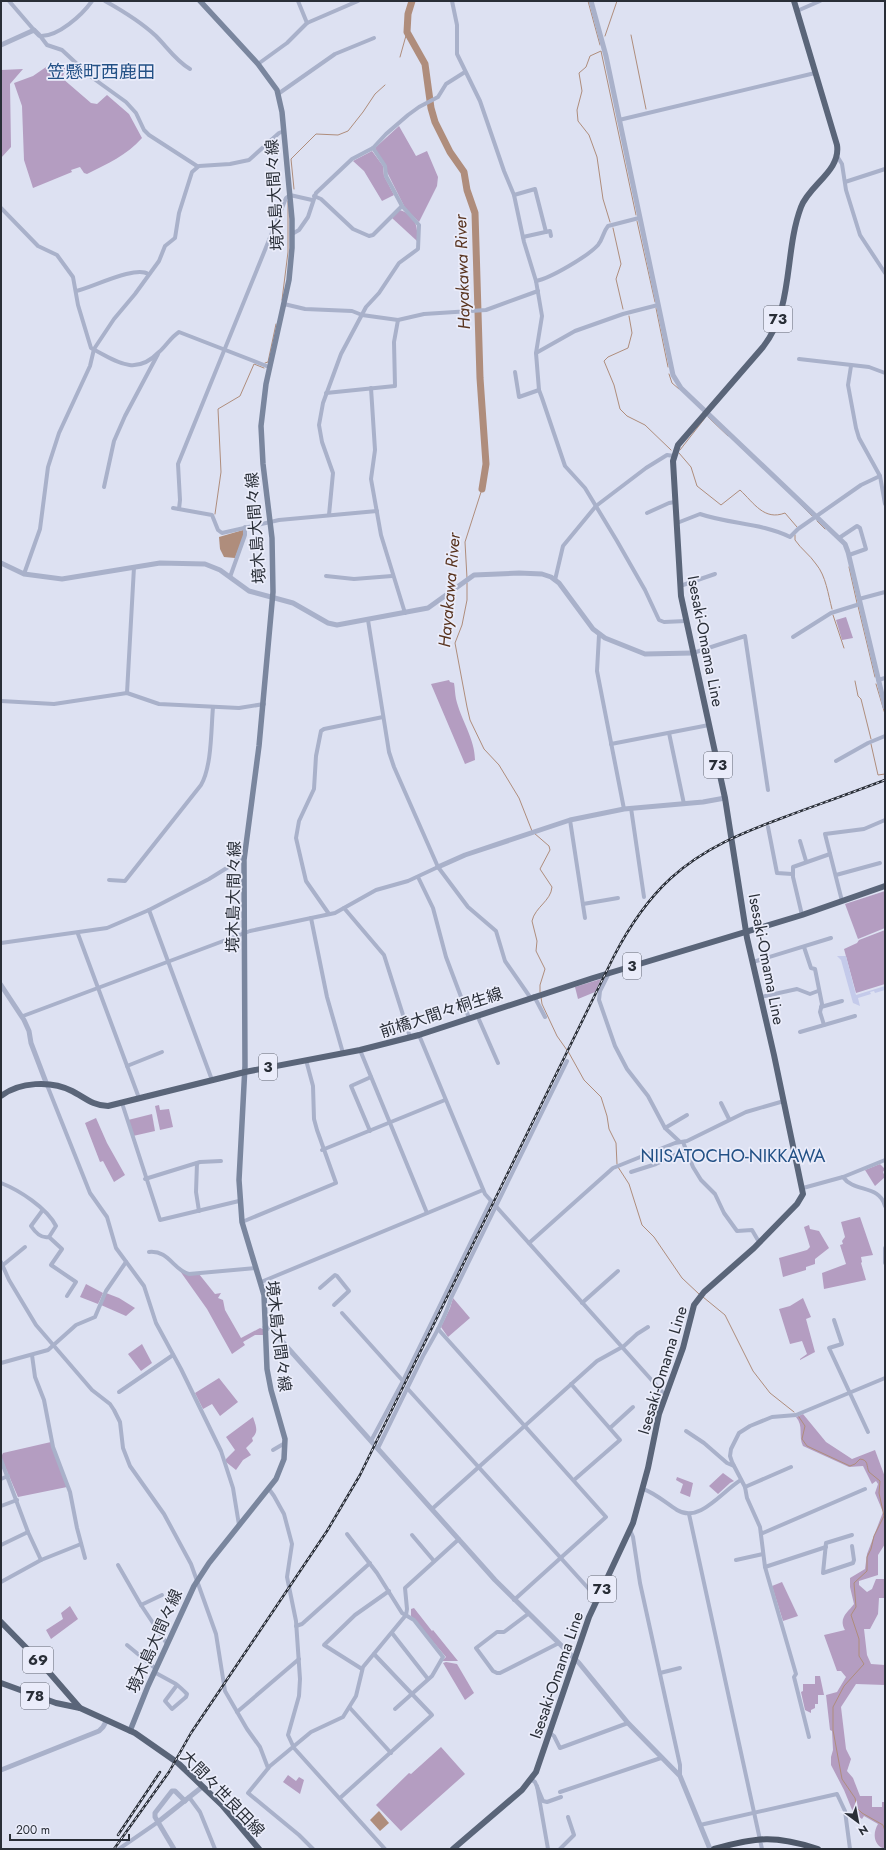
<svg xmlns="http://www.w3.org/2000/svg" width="886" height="1850" viewBox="0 0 886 1850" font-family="Jost,'Noto Sans JP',sans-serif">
<rect width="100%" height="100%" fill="#dde1f2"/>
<g fill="#b49dc1">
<path d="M49 65 55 70H61L68 65 62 78 91 103 97 104 107 95 129 114 142 138C127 155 107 164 87 174L84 173 80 167 71 170 72 172 33 188 24 160 22 106 14 83 33 76Z"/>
<path d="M23 69 10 84 11 147 1 158V70Z"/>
<path d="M399 126 416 156 427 151 438 177 437 186 419 222 405 208 375 148Z"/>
<path d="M372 151 383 166 384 176 394 195 382 201 364 171 353 161Z"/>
<path d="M399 210C416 214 418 227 417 241L392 218Z"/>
<path d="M846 617 853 638 842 640 836 620Z"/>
<path d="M449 680 450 682 454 683C455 689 455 694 456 699 461 720 475 739 475 760L465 764 431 684Z"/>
<path d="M885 891V928L858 939 845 904Z"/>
<path d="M885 930V984L856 993 844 949 857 943 859 940Z"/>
<path d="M601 979 595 992 578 999 575 987Z"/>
<path d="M159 1105 160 1110 169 1109 173 1127 160 1130 155 1106Z"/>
<path d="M152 1114 155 1131 133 1136 128 1120Z"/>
<path d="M96 1118 107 1143 125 1175 114 1182 103 1161 100 1162 85 1123Z"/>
<path d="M880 1164 885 1169 883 1172 885 1177 875 1186 865 1170Z"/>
<path d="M860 1217 873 1255 861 1257 862 1262 861 1263 866 1280 824 1289 822 1273 846 1264 840 1245 843 1244 842 1241 845 1237 841 1222Z"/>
<path d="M809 1225 810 1229 819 1231 829 1248 815 1259V1264L806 1267V1270L783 1277 779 1258 807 1250 810 1247 804 1227Z"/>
<path d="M180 1271 199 1274 215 1294 221 1293 218 1298 223 1300 225 1310 241 1338 260 1328 263 1329V1335H255L243 1342 245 1345 232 1354 207 1309Z"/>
<path d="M86 1284 103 1293 98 1304 80 1297Z"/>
<path d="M106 1293 119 1298 135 1308 126 1316 101 1305Z"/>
<path d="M453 1298 470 1318 448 1337 441 1327 450 1308Z"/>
<path d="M803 1298 811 1317 806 1319 815 1352 800 1360V1359L807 1354 802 1341 790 1344 779 1309 790 1306Z"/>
<path d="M142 1344 152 1363 141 1371 128 1354Z"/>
<path d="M219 1378 238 1402 220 1416 212 1404 203 1409 195 1393Z"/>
<path d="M803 1414 826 1442 852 1459 875 1450 885 1477V1544L878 1555V1575L859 1581V1585L867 1592 872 1589 876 1579H885V1598H879L878 1614 870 1629H864L867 1655 871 1664 885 1665V1685L856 1684 841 1707 846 1749 851 1759 847 1771 853 1778 860 1796H872V1807H882V1802H885V1849C874 1846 872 1834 878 1824L864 1816 862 1819 853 1812 844 1790 831 1765V1757L833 1750 832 1731 830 1730 826 1695 837 1692 846 1677 841 1671H837L824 1635 845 1630C838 1618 848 1612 854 1604L850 1587V1578L865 1569 867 1554 883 1512 875 1493 878 1484 876 1481 872 1484 863 1466 849 1467 803 1446C798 1436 804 1426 796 1417Z"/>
<path d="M253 1417C256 1426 259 1432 252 1438L253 1441 246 1448 251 1455 243 1460 236 1470 226 1462V1459L235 1450 226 1437Z"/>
<path d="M51 1442 67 1487 18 1497 1 1457 3 1453Z"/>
<path d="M723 1473 734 1481 730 1483 718 1494 709 1486Z"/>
<path d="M677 1477 693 1483 690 1497 680 1493 683 1484 676 1480Z"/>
<path d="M782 1582 798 1616 783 1621 772 1586Z"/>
<path d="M70 1606 78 1619 51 1639 46 1630 63 1619 61 1613Z"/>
<path d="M414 1608 432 1631 433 1630 458 1661H442L446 1657 411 1616V1609Z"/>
<path d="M446 1662 457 1664 474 1693 465 1700 443 1663Z"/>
<path d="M815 1676H820L824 1695H818V1704H815V1708L811 1710V1713L805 1710 801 1692 803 1691V1684H815Z"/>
<path d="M441 1747 465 1774 401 1831 376 1805 409 1773 411 1774Z"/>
<path d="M288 1775 296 1781 299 1777 304 1780 300 1794 283 1782Z"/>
</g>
<path fill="#c4caea" d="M837 956H846L856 995 885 986V990L875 993 874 991 870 992 871 994 858 998 860 1006 853 1003 841 960Z"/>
<g fill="#af8d7c">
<path d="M243 530 245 533 235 558 224 557 220 549 219 537Z"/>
<path d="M379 1811 389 1823 380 1831 370 1820Z"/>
</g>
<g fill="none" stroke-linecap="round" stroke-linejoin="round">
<g stroke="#af8d7c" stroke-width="1">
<path d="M588 1 600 45"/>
<path d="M631 35 646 109"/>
<path d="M605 36 617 1"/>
<path d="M400 57 407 32"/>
<path d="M294 189 291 159 316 134 338 135 348 131 363 112 375 94 385 85"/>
<path d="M637 221 655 302"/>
<path d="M610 222 603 199 597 157 589 135 578 121 577 110 582 91 579 73 586 67 590 56 601 51 636 215"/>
<path d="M613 228 621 264 616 279 623 309"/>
<path d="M282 300 288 252V201"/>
<path d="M656 308 668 367"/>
<path d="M629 316 632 333 628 348 608 357 604 361 614 385 620 409 627 416 645 425 671 450"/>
<path d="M265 363 268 362 276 324"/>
<path d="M669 374 672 383 679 389"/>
<path d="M708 417 728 436"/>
<path d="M680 450 705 418"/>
<path d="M679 453 691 467 697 486 721 505 740 490C754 503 764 521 785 513L797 527"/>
<path d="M797 501 812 516"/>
<path d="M215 514 221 472 218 409 240 396 254 364 264 368"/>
<path d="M817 521 825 529"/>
<path d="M795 535V540C801 549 810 555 816 564 826 576 828 594 832 609"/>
<path d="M849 567 857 603"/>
<path d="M467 578 465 542 482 489"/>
<path d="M467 583V600L462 625 455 643 467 707 470 720 484 749 499 765 519 798 532 831"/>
<path d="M858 606 875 677"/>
<path d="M833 615 844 648"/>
<path d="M855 681 858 696 861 699 871 739"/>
<path d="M876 684 885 714"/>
<path d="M871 744 878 775 885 774"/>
<path d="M534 833 549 846 550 850 540 869 552 887C551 901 535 907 532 921L537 941 536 951 545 969 540 985V992"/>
<path d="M541 997 542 1004 557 1036 569 1053 584 1080 601 1097 607 1116 609 1129 616 1143 617 1164"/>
<path d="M618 1167 629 1184 642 1225 654 1237 682 1278 699 1294"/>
<path d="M703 1297 725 1315 753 1371 770 1393 794 1412"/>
<path d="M799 1417 805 1426 802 1439 807 1446 850 1466 855 1464 860 1459C869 1460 866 1466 869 1472L880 1481 879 1493 884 1516 874 1536 871 1549 867 1557V1571L854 1583 856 1607 851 1615 859 1639V1656L864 1664 844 1686 833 1707V1730L842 1779 855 1798 857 1808 862 1813 883 1825 885 1831"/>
</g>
<path stroke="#af8d7c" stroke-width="7" d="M412 1 408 14 407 32 425 64 431 108 435 122 450 152 464 172 467 190 475 213 480 378 486 464 482 489"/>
<g stroke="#a9b1ca" stroke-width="4">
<path d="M9 1 34 30"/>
<path d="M105 1C123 11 141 22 156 36 167 47 176 61 190 69"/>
<path d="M298 1 307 23"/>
<path d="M452 1 457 25V54L480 101 504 171 514 195 524 242 536 281 542 316 536 353 539 390 542 398 565 466 585 488 617 541 645 590 659 620 664 622 686 621"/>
<path d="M797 11 820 1"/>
<path d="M40 36C58 37 82 15 92 1"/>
<path d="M41 37 47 45 62 50 90 76 126 102 136 113 144 130 149 135 197 166"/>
<path d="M258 64 287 43 307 23 358 1"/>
<path d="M278 94 335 54 374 38"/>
<path d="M619 120 815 73"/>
<path d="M837 156 842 164 846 190 860 235 885 273"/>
<path d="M845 182 885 169"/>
<path d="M514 195 535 189 546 232"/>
<path d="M314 196 321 199 353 229 369 236 373 235 402 206"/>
<path d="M1 208 38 246 57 255 73 277 78 305 91 348C116 361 135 377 159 352 166 346 171 337 179 332L269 367"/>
<path d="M292 234 299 230 308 217 316 193 352 159 373 148 386 134 408 115 419 107 438 97 446 84 465 72"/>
<path d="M523 237 550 231 551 236"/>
<path d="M536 281C551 278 588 256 598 245 603 239 603 232 608 226L639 218"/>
<path d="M76 291C91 288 136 265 148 274"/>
<path d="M284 304 305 309 352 311 362 315 398 320 424 314 486 310 538 291"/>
<path d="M536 353 575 331 623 314 658 305"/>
<path d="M799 359 869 367 885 373"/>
<path d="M851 366 848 385 856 428 859 438 880 476 885 504"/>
<path d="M515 372 519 397 539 390"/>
<path d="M371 388 375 450 371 479 381 535 405 613"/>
<path d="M326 393 395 386 394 342 398 320"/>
<path d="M104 487 114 441 125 416 158 354"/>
<path d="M173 508 212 515 218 530 222 533 279 520 377 511"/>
<path d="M179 509 180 500 178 464 282 208 286 198 290 195 312 200"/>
<path d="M647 513 669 503 675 502"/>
<path d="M329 515 333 473 322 442 319 425 323 403 341 354 366 307 379 293 399 263 418 249 419 225 402 206 386 176 385 166 373 148"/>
<path d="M677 523 700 514C729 524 762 523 790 537L798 529 861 485 880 476"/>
<path d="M839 538 857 526 860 528 866 549 849 555"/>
<path d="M24 574 40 529 48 467 59 433 90 366 94 349 114 319 135 294 159 261 165 246 175 238 179 213 192 172 199 166 230 164 249 160 279 133 284 131"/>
<path d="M326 576 354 579 392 576"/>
<path d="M230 577 245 535V527"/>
<path d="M555 580 563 546 596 506 646 468 667 455 674 456"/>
<path d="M680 586 715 574"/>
<path d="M859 599 885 592"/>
<path d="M368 620 389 752 394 767 438 867 468 907 496 931 505 961 530 997"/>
<path d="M599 635 597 671 624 809"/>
<path d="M793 637 831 613 860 604"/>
<path d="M693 653 745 636 768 790"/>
<path d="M878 680 885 678"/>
<path d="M127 693 134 567"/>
<path d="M1 701 54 704 127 693 159 704 239 708 264 704"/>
<path d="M669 733 684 804"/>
<path d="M611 744 709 725"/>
<path d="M836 761 868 743 885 736"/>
<path d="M631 808 644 897"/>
<path d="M570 820 585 918"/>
<path d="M768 827 777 873 792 874"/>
<path d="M800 841 806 861"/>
<path d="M836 875 880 863"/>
<path d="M418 877 433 908 446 957 469 1018"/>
<path d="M109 880 125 881 201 785C212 766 211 729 213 707"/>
<path d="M842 901 825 834 864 829 885 820"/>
<path d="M583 904 618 898"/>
<path d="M344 908 384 955 410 1037"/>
<path d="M149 910 212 1080"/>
<path d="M329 914 306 881 296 838 299 821 314 789 316 756 321 731 324 729 383 717"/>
<path d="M802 915 793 877V867L830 854"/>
<path d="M311 918 327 997 343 1053"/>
<path d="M78 934 139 1098"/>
<path d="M1 943 107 928 149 910 209 879 238 861 244 860"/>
<path d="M804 947 811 968 815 969 822 1004 820 1012 824 1025"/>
<path d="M753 962 831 938"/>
<path d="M609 973 600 991 599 1000 615 1046 627 1069 648 1096 665 1128 680 1142"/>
<path d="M534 996 545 1017"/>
<path d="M761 997 797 989 810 994 818 991"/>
<path d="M821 1007 842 1001"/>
<path d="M477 1015 498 1063"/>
<path d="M23 1016 250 931 335 913 376 890 408 881 438 867"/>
<path d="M800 1032 855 1016"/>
<path d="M419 1035 485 1194 665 1395"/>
<path d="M360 1050 427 1213"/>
<path d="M127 1066 162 1052"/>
<path d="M47 1085 90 1193 107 1217 116 1248 144 1286 156 1323 181 1369 221 1451 233 1488 239 1525"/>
<path d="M122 1103 160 1220 239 1201"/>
<path d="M721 1103 729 1119"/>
<path d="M665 1128 687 1115"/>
<path d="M370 1131 351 1086 371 1077"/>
<path d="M683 1142 693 1167 701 1180 715 1194 724 1213 737 1231 752 1230 759 1242"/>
<path d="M322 1150 445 1100"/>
<path d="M197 1163 196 1192 199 1211"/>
<path d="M631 1172 656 1164 685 1150"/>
<path d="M843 1177C854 1193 879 1184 885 1206"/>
<path d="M145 1179 200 1162 221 1161"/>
<path d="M1 1183C19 1190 47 1208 56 1226L49 1237C41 1239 35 1232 31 1226L42 1211"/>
<path d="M803 1188 843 1177 885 1160"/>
<path d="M242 1222 336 1183 317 1130 314 1119 313 1086 306 1060"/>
<path d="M49 1237 62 1249 51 1265 76 1282 67 1296"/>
<path d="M529 1243 613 1168 675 1143 687 1141 746 1112 784 1101"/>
<path d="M885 1248V1263"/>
<path d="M149 1252C169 1250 173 1270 189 1274L256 1268"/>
<path d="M1 1262 9 1280 36 1325 92 1390 110 1404 114 1410 120 1422 123 1448 130 1466 164 1514 191 1564 216 1634 225 1691 247 1729 260 1747 268 1768"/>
<path d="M3 1265 25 1247"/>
<path d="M261 1282 483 1190"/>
<path d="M320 1288 335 1275 337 1276 349 1291 334 1305"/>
<path d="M582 1303 618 1271"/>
<path d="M342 1313 403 1381"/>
<path d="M834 1320 842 1344 829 1348 868 1432"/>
<path d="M438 1329 606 1517 514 1600"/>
<path d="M32 1355 35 1377 44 1400 53 1447 70 1492 77 1528 85 1558"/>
<path d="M1 1363 48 1350 76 1325 95 1317 106 1291 126 1262"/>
<path d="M571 1384 620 1440 574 1480"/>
<path d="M407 1388 597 1598"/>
<path d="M119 1392 173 1355"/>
<path d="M610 1428 633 1407"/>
<path d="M686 1431 704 1443 727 1463 734 1466"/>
<path d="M371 1441 403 1381 491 1201"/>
<path d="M378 1448 423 1356C434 1337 445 1318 451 1298L567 1061"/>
<path d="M273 1450 285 1443"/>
<path d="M1 1460 28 1532 41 1560"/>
<path d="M1 1479 8 1476"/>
<path d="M745 1487 791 1467"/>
<path d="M269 1489 274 1496 284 1514 292 1544 287 1577 296 1621 300 1679 299 1696 288 1735 294 1748 385 1849"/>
<path d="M643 1489C655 1493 666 1503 677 1510 700 1524 723 1490 741 1480"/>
<path d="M1 1506 17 1500"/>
<path d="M432 1509 597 1361 624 1346 637 1334 648 1327"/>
<path d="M689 1514 762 1849"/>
<path d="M630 1530 633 1537 640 1583 680 1765V1776"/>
<path d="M761 1532 763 1533 865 1489"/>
<path d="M347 1534 377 1573 402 1613 414 1620 443 1657 432 1676 395 1709"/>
<path d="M412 1535 434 1561"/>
<path d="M1 1545 28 1532"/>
<path d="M852 1546 854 1560 853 1563 823 1573 826 1543 852 1535"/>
<path d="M736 1560 763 1554"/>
<path d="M118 1565 141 1605 167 1644"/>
<path d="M765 1567 826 1547"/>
<path d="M1 1582 41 1560 81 1544"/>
<path d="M141 1605 162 1595"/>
<path d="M528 1614 504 1632H497L476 1648 493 1671 497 1673H500L557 1644"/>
<path d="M296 1626 302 1624 370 1563"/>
<path d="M392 1633 428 1679"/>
<path d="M127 1645 156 1669"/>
<path d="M362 1669 324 1645 355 1615 389 1591"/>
<path d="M154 1672 176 1684C180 1687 183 1690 187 1694L186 1697 172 1709 165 1701 177 1685"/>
<path d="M660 1673 680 1668"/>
<path d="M350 1708 391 1753"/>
<path d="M237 1712 299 1659"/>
<path d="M550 1733 554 1736 560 1748 628 1723"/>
<path d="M809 1737 794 1677 796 1674 765 1567 760 1527 747 1498 745 1487 732 1462 730 1456 731 1449 739 1433 750 1426 772 1417 796 1415 885 1378"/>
<path d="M532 1780 535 1782 543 1801 547 1802 561 1797"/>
<path d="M537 1786 548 1849"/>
<path d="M560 1792 661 1758"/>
<path d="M189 1797 200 1812 215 1849"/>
<path d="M340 1798 432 1715 374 1654"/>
<path d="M700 1825 837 1794 845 1811 850 1849"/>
<path d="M119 1849 158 1822"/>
<path d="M313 1849 299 1835 248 1793 270 1766 311 1732 343 1717 356 1696 363 1667 406 1615 407 1609 405 1588 459 1539"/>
<path d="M560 1849 574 1835 568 1817"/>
</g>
<g stroke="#a9b1ca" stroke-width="5">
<path d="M591 1 606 56 673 375 681 388 845 544 848 552 885 707"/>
<path d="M1 45 32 31 34 30 39 35"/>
<path d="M1 563 24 574 62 579 160 563 205 564 220 570 249 591 293 603 328 623 337 625 428 608 474 575 519 573 542 574 551 577 559 583 593 629 605 638 645 654 693 653"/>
<path d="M438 867 465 855 570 820 624 809 703 802 725 798"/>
<path d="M1 985 24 1020 29 1031 31 1043 47 1085"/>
<path d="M265 1327 271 1329 279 1338 495 1580 579 1663 628 1723 680 1776 710 1849"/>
<path d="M1 1770 99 1731 103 1727 107 1720"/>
<path d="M158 1822 202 1787"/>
<path d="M174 1849 155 1817V1813L172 1791H175L185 1801"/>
</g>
<path stroke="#7a869e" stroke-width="5.5" d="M130 1731 148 1686 194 1586 209 1563 276 1479 284 1459 285 1439 271 1390 267 1369 264 1295 242 1222 239 1180 245 1066 244 860 259 746 273 592 272 538 263 464 261 426 266 384 289 280 292 248V219L282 112 277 90 258 64 200 1"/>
<g stroke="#5a6579" stroke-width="6">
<path d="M1 1096C19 1082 51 1080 72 1091 84 1097 93 1106 108 1106L245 1072 360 1050 419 1035 593 978 802 915 885 886"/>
<path d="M1 1622 41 1663 80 1708 135 1733 178 1763 222 1805 259 1849"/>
<path d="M1 1683 56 1703 80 1708"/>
<path d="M453 1849 522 1790 536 1772 589 1617 633 1523 648 1468 659 1414 683 1348 694 1305 704 1292 754 1248 797 1204 803 1194 774 1055 747 938 725 798 681 596 673 461 678 445 763 347C794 308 784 252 801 207 809 185 841 171 837 145L794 1"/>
</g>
<path stroke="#4d5768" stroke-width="6" d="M714 1849C757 1837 775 1835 818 1849"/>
<g stroke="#292e37" stroke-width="2.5">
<g id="rail">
<path d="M118 1835 160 1772"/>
<path d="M114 1849 169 1772 191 1733 327 1531 360 1475 614 956C629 927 647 900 671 878 704 848 742 833 782 818 817 805 851 793 885 780"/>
</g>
</g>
<use href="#rail" stroke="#eaecfa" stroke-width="1" stroke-dasharray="3" stroke-linecap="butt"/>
</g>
<g text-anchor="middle" stroke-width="3.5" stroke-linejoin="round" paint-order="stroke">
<g fill="#eaecfa" stroke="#636772" stroke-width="1">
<rect x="764" y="306" width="28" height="26" rx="3"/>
<rect x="704" y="752" width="28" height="26" rx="3"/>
<rect x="623" y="953" width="18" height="26" rx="3"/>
<rect x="259" y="1054" width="18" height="26" rx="3"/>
<rect x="588" y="1576" width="28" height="26" rx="3"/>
<rect x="23" y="1647" width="30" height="26" rx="3"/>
<rect x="21" y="1683" width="28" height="26" rx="3"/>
</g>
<g font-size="15" font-weight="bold" fill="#292e37">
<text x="778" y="324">73</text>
<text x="718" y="770">73</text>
<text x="632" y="971">3</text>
<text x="268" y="1072">3</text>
<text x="602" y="1594">73</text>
<text x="38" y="1665">69</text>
<text x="35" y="1701">78</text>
</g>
<g font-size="16" fill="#292e37" stroke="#eaecfa">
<text transform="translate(274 195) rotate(-93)" y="6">境木島大間々線</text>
<text transform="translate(255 528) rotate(-94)" y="6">境木島大間々線</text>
<text transform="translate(706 641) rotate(79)" y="6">Isesaki-Omama Line</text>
<text transform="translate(233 897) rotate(-89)" y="6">境木島大間々線</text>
<text transform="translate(767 959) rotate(79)" y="6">Isesaki-Omama Line</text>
<text transform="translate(441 1012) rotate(-18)" y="6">前橋大間々桐生線</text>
<text transform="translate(279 1336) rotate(83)" y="6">境木島大間々線</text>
<text transform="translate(662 1370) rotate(-73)" y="6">Isesaki-Omama Line</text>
<text transform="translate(154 1641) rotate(-66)" y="6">境木島大間々線</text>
<text transform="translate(556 1675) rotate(-71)" y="6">Isesaki-Omama Line</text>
<text transform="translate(223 1793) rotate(46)" y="6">大間々世良田線</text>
</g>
<g font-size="17" font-style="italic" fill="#59341f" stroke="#eaecfa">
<text transform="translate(462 272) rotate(-92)" y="6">Hayakawa River</text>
<text transform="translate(449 590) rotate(-85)" y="6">Hayakawa River</text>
</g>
<g font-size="18" fill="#235186" stroke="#eaecfa">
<text x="101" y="78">笠懸町西鹿田</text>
<text x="733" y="1162">NIISATOCHO-NIKKAWA</text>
</g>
</g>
<rect width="886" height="1850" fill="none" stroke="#292e37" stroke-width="4"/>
<g transform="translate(858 1822) rotate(148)" stroke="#eaecfa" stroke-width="3" paint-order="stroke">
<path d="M0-3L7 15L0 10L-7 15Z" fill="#292e37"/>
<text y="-6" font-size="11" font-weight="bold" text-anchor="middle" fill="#292e37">N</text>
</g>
<path d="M10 1834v6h119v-6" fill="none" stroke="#292e37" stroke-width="2"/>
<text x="16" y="1834" font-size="12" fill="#292e37" stroke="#eaecfa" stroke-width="3" paint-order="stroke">200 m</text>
</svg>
